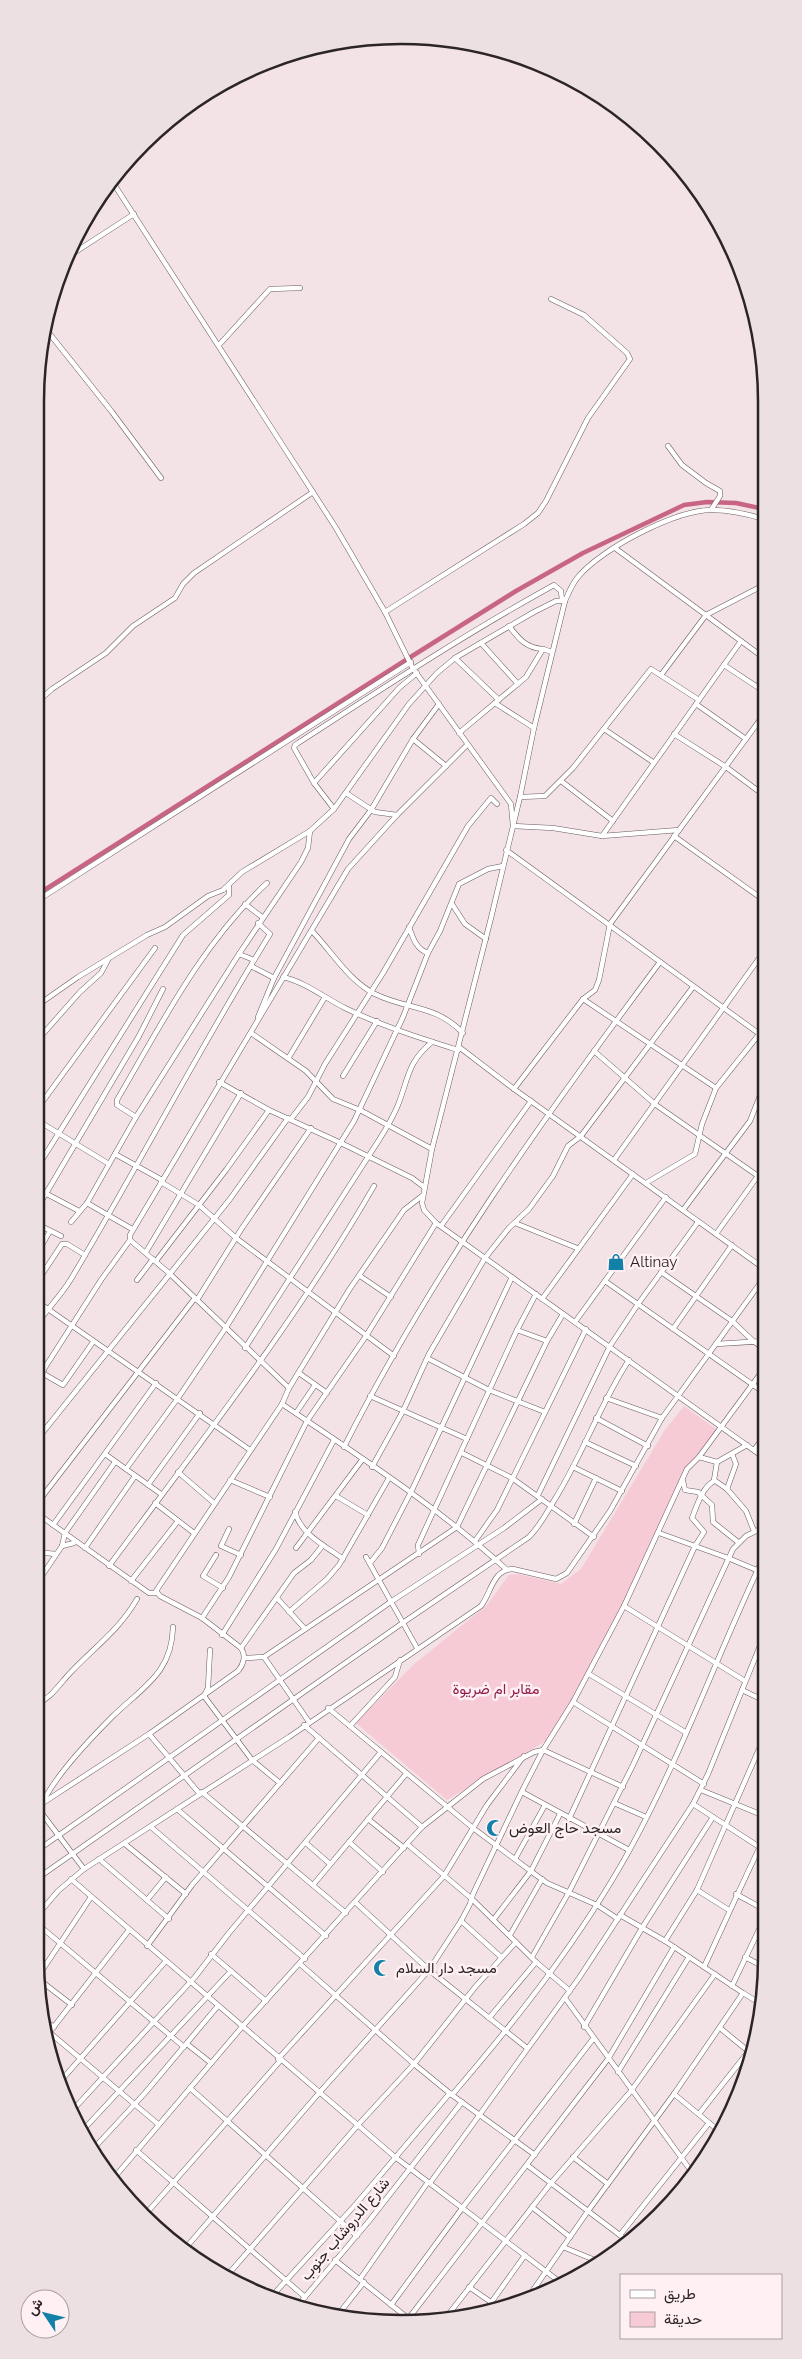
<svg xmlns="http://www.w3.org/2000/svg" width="802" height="2359" viewBox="0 0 802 2359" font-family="Raleway,Vazirmatn,sans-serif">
<rect width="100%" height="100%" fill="#f3e2e6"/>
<path fill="#f7cbd6" d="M684 1406 717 1430 684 1471 630 1590 552 1737 447 1800 356 1723 413 1665 487 1605 509 1575 517 1574 561 1584 581 1569 665 1430Z"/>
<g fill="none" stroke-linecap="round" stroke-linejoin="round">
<path stroke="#c86584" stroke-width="4.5" d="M35 896 409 658 516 591 583 553 684 505 707 502 736 503 764 509"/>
<g stroke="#6b5c5f" stroke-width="5.5">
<g id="minor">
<path d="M110 178 336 528 385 612 412 667 511 804 513 826 553 828 602 836 679 830"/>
<path d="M66 258 134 214"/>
<path d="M45 328 112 412 161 478"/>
<path d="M219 345 270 289 300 288"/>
<path d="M668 446 682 465 706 483 720 491V496L711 510"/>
<path d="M764 519C747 514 730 510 712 510 675 510 601 549 578 577 572 584 569 592 565 601L534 728 520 797 491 918 432 1149 422 1203 424 1210 436 1223 766 1459"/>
<path d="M615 548 764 658"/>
<path d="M385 612 524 524 538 513 546 501 588 418 630 359 627 353 584 315 551 299"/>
<path d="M509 626C519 639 526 648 543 649"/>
<path d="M481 643 518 684"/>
<path d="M455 658 499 700"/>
<path d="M724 665 765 692"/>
<path d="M661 675 706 615 764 585"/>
<path d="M495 703 534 728"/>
<path d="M35 704 52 689 106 653 133 626 175 598 183 584 194 573 313 492"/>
<path d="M696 704 746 739"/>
<path d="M604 729 653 762"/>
<path d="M459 733 526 677 543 649 552 652"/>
<path d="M674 734 726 767 765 796"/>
<path d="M413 739 446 766"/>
<path d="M561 781 613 821"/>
<path d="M314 783 399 688 417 673"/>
<path d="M346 793 375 812 397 815"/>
<path d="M520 797 545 796 573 768 651 669 699 700"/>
<path d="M334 809 314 783 294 748 295 745C380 690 465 634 554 585L561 591 562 600"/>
<path d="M602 836 741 641"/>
<path d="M674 836 765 901"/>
<path d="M506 850 765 1038"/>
<path d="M35 902 411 662"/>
<path d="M245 904 262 917"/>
<path d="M452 904 465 924 486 939"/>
<path d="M409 927C413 938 416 949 428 953"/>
<path d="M312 931C332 952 349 981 375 994 407 1010 435 1004 463 1033"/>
<path d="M239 954 254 960"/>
<path d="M251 966 274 978"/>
<path d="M283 977C305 982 325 998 345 1008 382 1026 420 1038 458 1050"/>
<path d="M583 999 595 990 599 980 610 924 765 713"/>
<path d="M35 1007 78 977 147 935 165 927 208 896 223 890 242 872 310 831 334 809 409 704 437 673 455 658 534 612 556 601H565"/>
<path d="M258 1017 274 978 349 839 371 810 413 739 439 704"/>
<path d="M251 1033 306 1071 333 1099 360 1110 432 1149"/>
<path d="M35 1043 80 992 101 973 108 960"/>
<path d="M459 1047 514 1089 766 1270"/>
<path d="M594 1051 656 1105 758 1176"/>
<path d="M289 1057 325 997"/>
<path d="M343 1076 377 1021"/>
<path d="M219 1082 269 1110 341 1143 412 1178 424 1187"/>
<path d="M514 1089 583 999 716 1088"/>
<path d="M35 1112 155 948"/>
<path d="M136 1117 117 1105V1100C161 1025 202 943 267 883"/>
<path d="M35 1119 109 1164"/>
<path d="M291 1119 308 1097 325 1064 383 973 468 826 491 798 497 804"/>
<path d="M115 1154 162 1180"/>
<path d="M614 1160 765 950"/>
<path d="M35 1171 183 935 229 895V886"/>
<path d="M161 1182 199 1205 236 1238 394 1356"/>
<path d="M646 1183 695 1154 702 1124 716 1088 765 1027"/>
<path d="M45 1193 79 1211"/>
<path d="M87 1203 132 1229"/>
<path d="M683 1210 750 1121 765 1083"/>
<path d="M35 1212 139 1036 163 989"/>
<path d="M71 1222 87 1203 136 1117 239 954 301 862 308 848 310 831"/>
<path d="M35 1223 61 1236"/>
<path d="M515 1223 577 1248"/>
<path d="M441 1226 531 1101"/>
<path d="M716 1234 765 1166"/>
<path d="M146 1252 241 1093"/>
<path d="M35 1257 50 1231"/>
<path d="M156 1261 226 1170 269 1110"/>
<path d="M661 1272 732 1321 753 1341 766 1350"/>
<path d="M360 1276 391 1297"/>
<path d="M137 1280 153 1259"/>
<path d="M605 1281 766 1394"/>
<path d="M35 1285 62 1244H67L85 1255"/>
<path d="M542 1299 633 1174"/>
<path d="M35 1300 250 1450"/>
<path d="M197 1300 242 1228 311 1128"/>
<path d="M575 1322 666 1197"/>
<path d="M35 1327C46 1310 60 1297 71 1279 139 1165 200 1047 270 934L258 923"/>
<path d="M673 1329 732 1245"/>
<path d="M517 1330 547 1341"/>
<path d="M716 1344 766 1341"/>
<path d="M245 1348 379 1140C386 1129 393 1117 398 1105 409 1077 407 1063 432 1042"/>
<path d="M429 1359 489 1390 545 1412"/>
<path d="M35 1365 44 1370"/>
<path d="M42 1373 63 1385 93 1342"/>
<path d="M299 1373 327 1393"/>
<path d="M35 1383 101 1280 130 1240"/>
<path d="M289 1388 349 1290 404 1210 422 1196"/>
<path d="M370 1396 467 1439"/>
<path d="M606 1398 662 1418"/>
<path d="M282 1404C359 1456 438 1507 506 1569"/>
<path d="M296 1413 315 1385"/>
<path d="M596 1418 648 1446"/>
<path d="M35 1442 230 1199 288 1118"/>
<path d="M585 1442 636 1466"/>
<path d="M747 1445 717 1462 714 1480 727 1489 746 1511 754 1531"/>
<path d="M344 1447C432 1273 544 1117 660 962"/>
<path d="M754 1450 766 1434"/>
<path d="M462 1453 512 1478 594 1537"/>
<path d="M105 1454 161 1494"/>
<path d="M699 1457 717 1462"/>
<path d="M372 1467 403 1411 429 1354 485 1258 509 1228 529 1209 553 1176 568 1146 581 1136 693 987"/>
<path d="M573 1467 622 1491"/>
<path d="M126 1469 178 1398 225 1329 354 1121 403 1017 428 953 440 931 459 884 488 869 503 866"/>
<path d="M178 1472 214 1503"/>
<path d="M230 1480 270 1497"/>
<path d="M683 1481 685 1490 698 1492 712 1505 713 1522 738 1542"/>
<path d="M148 1485 200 1413"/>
<path d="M727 1489 736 1464 732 1454"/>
<path d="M538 1495 610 1346 638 1304 698 1222"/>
<path d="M336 1496 368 1515"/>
<path d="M155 1503 194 1533"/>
<path d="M35 1506 195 1298"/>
<path d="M35 1512 149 1593H156"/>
<path d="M295 1512C301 1535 326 1546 343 1559"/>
<path d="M574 1524 596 1478"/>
<path d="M53 1525 156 1383"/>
<path d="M229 1529 221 1546 241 1555"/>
<path d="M659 1533 728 1558 766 1574"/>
<path d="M475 1541 497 1510 586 1329"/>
<path d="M62 1546 74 1543V1540"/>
<path d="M85 1548 135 1476"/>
<path d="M296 1548 362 1460"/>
<path d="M35 1552 56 1554"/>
<path d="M419 1554 418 1545 517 1330 536 1294"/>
<path d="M216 1555 203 1576 223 1588"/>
<path d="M366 1557 417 1648"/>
<path d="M370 1563 382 1548 411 1492 512 1277"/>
<path d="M109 1566C200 1443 298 1318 374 1186"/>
<path d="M131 1581 178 1521"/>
<path d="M35 1586 62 1546 65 1533 115 1462"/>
<path d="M277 1598 305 1629"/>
<path d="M624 1606 745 1681"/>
<path d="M289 1612 327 1579 339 1565 389 1478"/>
<path d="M202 1618 229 1577 307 1421 366 1336 436 1223"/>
<path d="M222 1635 276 1549 334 1440"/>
<path d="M241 1648 294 1573 311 1560 323 1545"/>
<path d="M210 1650 208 1688 204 1696 252 1760 280 1783"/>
<path d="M264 1657 309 1722"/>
<path d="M244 1658 264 1657 457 1527 547 1341 563 1314"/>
<path d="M589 1674 685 1732"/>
<path d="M742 1690 767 1702"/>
<path d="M573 1702 704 1784"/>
<path d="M35 1705C52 1698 59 1684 72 1671 95 1647 120 1629 137 1599"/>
<path d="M328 1708 473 1828 536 1875 547 1883 597 1905 618 1919"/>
<path d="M304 1725 422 1827"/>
<path d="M350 1726 395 1677 400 1660"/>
<path d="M149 1734 199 1793"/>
<path d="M701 1790 767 1817"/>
<path d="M202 1792 346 1913"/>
<path d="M522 1792 629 1850"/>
<path d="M43 1802C56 1775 91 1738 113 1716 143 1687 172 1673 173 1627"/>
<path d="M614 1803 646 1817"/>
<path d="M693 1804 767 1852"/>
<path d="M37 1807 84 1869"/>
<path d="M35 1808 149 1734 238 1671C244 1664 246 1655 241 1648L202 1618 160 1596 156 1591 282 1404 289 1388 169 1273 130 1240V1235L348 869 397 815 467 745"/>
<path d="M177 1809 326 1936"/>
<path d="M368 1819 404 1848"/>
<path d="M569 1819 695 1546 704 1532 692 1518C697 1505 702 1488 714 1481"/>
<path d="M151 1827 305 1959"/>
<path d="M349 1842 383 1872"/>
<path d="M306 1843 330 1864"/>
<path d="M125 1844 186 1894"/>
<path d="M407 1844 472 1899 536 1962 570 1991"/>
<path d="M35 1852 392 1601 504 1528 542 1499"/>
<path d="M99 1859 169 1919"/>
<path d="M515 1859 545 1805"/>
<path d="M71 1879 395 2157 560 2282"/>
<path d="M35 1880 404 1622 529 1537C540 1526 547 1512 555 1499 583 1454 600 1404 629 1360"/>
<path d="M313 1885 406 1774"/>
<path d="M697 1890 729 1910"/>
<path d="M736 1894 767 1911"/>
<path d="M147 1900 166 1877"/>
<path d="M355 1902 429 1970 527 2048"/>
<path d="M620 1915 665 1941 743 1993"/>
<path d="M35 1918 58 1891 84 1869 289 1737 481 1606C491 1593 493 1569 513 1569L556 1579 567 1573 610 1511 662 1418 766 1275"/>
<path d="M494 1919 531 1871 560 1814"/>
<path d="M461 1921 501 1957"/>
<path d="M35 1922 184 2047"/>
<path d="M510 1935 542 1879"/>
<path d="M665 1941 697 1890 767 1731"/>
<path d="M147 1946 192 1885 319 1738"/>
<path d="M211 1954 266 2001"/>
<path d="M532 1957 569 1892 633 1765 733 1549 746 1536 766 1526"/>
<path d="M745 1957 766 1968"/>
<path d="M300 1964 414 2064 452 2095 535 2155"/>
<path d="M704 1967C725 1922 745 1877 767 1832"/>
<path d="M37 1978 91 1897"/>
<path d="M37 1978 72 2005"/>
<path d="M732 1986 767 1913"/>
<path d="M565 1998 694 2175"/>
<path d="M41 2018 54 2027"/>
<path d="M489 2018 536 1962"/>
<path d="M584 2027 642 1928 713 1817"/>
<path d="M720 2028 753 2055"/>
<path d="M49 2032 158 2124"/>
<path d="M45 2038 129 1930"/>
<path d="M187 2044 211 2063"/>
<path d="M278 2059 444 1876 487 1805 524 1756"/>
<path d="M618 2072 689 1957"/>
<path d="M58 2084 165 1962"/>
<path d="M190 2088 357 2236"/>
<path d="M674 2094 719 2131"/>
<path d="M452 2095C518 2018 580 1939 629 1851 682 1755 719 1650 766 1552"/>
<path d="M71 2112 195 1977 229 1933 381 1752"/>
<path d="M699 2114 748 2052"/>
<path d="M83 2130 231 1971"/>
<path d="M94 2148 145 2093 217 2007"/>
<path d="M136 2150 305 2297"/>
<path d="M573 2157 608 2184"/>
<path d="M527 2165 629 2242"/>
<path d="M113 2179 241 2028 422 1827 483 1779 534 1752 543 1750 623 1787"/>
<path d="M430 2183 579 1978 693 1804 708 1774 766 1631"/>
<path d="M532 2207 570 2237"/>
<path d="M144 2216 280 2061"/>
<path d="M620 2235 709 2123"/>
<path d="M563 2247 602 2263"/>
<path d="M183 2251 319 2093 429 1970 461 1921 470 1904 473 1894 522 1791 543 1750 573 1702 624 1606 687 1469 699 1457 766 1366"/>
<path d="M335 2260 414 2323"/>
<path d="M225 2278 357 2126 414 2064 476 1986 516 1942"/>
<path d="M360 2279 428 2182"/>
<path d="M469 2287 501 2309"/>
<path d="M272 2296 356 2204 450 2093"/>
<path d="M529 2296 588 2211 674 2094 743 1993 761 2004"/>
<path d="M299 2304 369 2221 462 2102"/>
<path d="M391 2305 463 2207 593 2039"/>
<path d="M483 2314 525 2255"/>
<path d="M337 2316 364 2282"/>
<path d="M444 2320 551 2183 631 2091 715 1974"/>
<path d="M405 2323 608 2059 674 1947"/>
</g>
</g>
<use href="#minor" stroke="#fff" stroke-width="4.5"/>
</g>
<defs>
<g id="shop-bare" transform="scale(1.35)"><path d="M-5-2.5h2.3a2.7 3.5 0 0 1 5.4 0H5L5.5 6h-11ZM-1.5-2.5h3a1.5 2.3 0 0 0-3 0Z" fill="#1380a8" stroke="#fef0f3" stroke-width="2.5" paint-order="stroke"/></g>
<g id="mosque-bare" transform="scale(1.35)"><path d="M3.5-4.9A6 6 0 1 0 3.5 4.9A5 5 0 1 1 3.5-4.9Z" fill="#1380a8" stroke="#fef0f3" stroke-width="2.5" paint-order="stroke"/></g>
</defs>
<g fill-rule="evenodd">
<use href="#shop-bare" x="616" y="1262"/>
<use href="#mosque-bare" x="495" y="1828"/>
<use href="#mosque-bare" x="382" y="1968"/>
</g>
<g text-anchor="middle" stroke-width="5" stroke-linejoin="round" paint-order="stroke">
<g font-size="15" fill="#2c2527" stroke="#fef0f3" text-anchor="start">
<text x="630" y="1267">Altinay</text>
<text x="509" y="1833">مسجد حاج العوض</text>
<text x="396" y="1973">مسجد دار السلام</text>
</g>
<g font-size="15" fill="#931b4d" stroke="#fef0f3">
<text x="496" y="1694">مقابر ام ضريوة</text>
</g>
<g font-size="15" fill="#2c2527" stroke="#fef0f3">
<text transform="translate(345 2229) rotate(-50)" y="5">شارع الدروشاب جنوب</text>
</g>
</g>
<path d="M0 0H802V2359H0ZM401 44H401A357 357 0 0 1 758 401V1958A357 357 0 0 1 401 2315H401A357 357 0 0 1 44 1958V401A357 357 0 0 1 401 44Z" fill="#ede0e3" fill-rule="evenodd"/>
<path fill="none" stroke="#2c2527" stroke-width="2.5" d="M401 44H401A357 357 0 0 1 758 401V1958A357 357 0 0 1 401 2315H401A357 357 0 0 1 44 1958V401A357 357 0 0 1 401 44Z"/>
<rect x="620" y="2274" width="162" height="65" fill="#fef0f3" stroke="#aa9fa1"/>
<rect x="630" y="2290" width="25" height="8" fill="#ffffff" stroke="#aa9fa1"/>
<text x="664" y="2299" font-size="15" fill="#2c2527">طريق</text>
<rect x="630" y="2312" width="25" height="15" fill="#f7cbd6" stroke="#aa9fa1"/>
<text x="664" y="2324" font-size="15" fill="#2c2527">حديقة</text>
<g transform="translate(45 2314) rotate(305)"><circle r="24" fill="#fef0f3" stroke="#aa9fa1"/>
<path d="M0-4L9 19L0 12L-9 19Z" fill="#1380a8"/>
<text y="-8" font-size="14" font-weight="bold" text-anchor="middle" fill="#2c2527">ش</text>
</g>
</svg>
